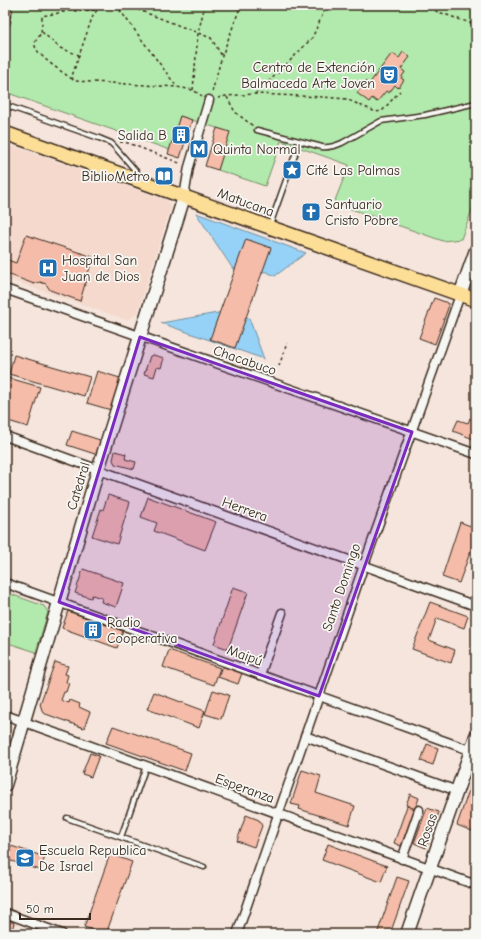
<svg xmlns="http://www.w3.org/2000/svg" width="481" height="939" viewBox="0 0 481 939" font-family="'Comic Neue',sans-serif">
<rect width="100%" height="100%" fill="#f5e5dc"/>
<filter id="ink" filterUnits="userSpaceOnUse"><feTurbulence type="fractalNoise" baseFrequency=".025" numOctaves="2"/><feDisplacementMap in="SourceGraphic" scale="8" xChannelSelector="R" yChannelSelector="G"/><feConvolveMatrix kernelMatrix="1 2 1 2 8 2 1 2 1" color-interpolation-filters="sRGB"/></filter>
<g filter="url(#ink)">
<path fill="#f5d9cd" d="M13 146 167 200 171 207 137 314 127 320 5 278V153Z"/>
<g fill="#b2e9ac" stroke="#768a65">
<path d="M5 5H476V199L461 239 443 241 334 203 349 165 281 141 265 186 218 170 229 132 180 116 170 150 5 92Z"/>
<path d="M5 592 44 606 48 612 36 652 5 642Z"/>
</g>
<g fill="#96d2f7" stroke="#728fa0">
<path d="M196 213 306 253 275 276 267 272 233 269Z"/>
<path d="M229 311 249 318 264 359 161 323Z"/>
</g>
<g fill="#f4bca9" stroke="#3b2a1e">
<path d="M5 7 13 10 9 20 11 21 5 37Z"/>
<path d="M403 52 410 57 401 69 405 72 401 78 404 80 398 88 395 85 389 93 386 91 377 102 372 98 369 102 357 93 365 81 369 84 392 53 399 58Z"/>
<path d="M180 116 192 120 180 158 168 154Z"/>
<path d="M217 128 230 132 218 170 205 166Z"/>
<path d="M26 235 93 257 80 301 50 290 46 284 40 282 34 284 5 273V259L16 263Z"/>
<path d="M246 239 271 248 235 348 210 339Z"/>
<path d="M434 298 448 303V308L435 344 419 338Z"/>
<path d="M14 355 90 377 84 396 9 374Z"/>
<path d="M153 355 164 358 161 368 157 367 154 377 144 374 150 356Z"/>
<path d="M97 371 120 378 111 410 87 403Z"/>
<path d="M9 378 40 387 28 427 5 420V393Z"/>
<path d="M470 418 476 421V440L453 431 458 420 468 423Z"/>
<path d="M72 431 103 441 98 455 67 445Z"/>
<path d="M115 451 126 454 125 459 136 462 134 469 115 464 113 460Z"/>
<path d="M108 495 130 502 117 544 92 536 101 509 103 510Z"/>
<path d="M148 497 216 522 205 550 154 531 157 523 141 517Z"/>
<path d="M460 522 476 528V536L459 583 442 577Z"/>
<path d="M83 569 124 583 116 607 101 602 102 598 92 595 91 598 75 593Z"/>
<path d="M233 587 248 592 228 649 214 644Z"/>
<path d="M430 602 468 616 464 628 437 618 429 640 455 650 451 663 412 649Z"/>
<path d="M68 611 123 631 117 648 62 628Z"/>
<path d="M169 650 220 668 214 685 163 667Z"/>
<path d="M55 662 68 666 65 674 68 675 66 682 69 683 66 692H64L61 700 69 703 70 700 80 704 79 707 90 712 84 728 43 713 40 704Z"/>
<path d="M222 666 242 673 238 684 218 677Z"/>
<path d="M213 690 229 695 221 719 205 714Z"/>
<path d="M154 692 205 711 199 728 147 709Z"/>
<path d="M113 726 191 753 185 771 106 743Z"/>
<path d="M427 744 438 748 433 765 421 761Z"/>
<path d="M90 753 99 756 91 777 82 774Z"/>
<path d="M302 770 321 776 316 793 355 806 349 825 299 809 300 806 291 804Z"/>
<path d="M476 770V820L472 831 457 825Z"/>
<path d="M410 794 419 798 415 809 406 805Z"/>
<path d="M407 806 415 809 401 846 394 843Z"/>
<path d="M427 808 439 812 426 848 414 843Z"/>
<path d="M246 815 259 820 262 826 254 847 237 841Z"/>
<path d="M5 844 45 857 40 870 5 859Z"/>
<path d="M328 844 387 866 381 882 322 860Z"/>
<path d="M110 854 132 862 106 934H105L84 927Z"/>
<path d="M397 877 409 881 390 934H377Z"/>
<path d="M5 919 14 923 11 934H5Z"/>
</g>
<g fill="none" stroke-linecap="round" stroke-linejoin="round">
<g stroke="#3b2a1e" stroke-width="7">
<g id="lane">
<path d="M5 105 99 138 111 143 115 147 141 177"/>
<path d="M257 130 322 147C329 148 335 146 342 143L381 121 425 115 476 103"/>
<path d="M270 225 295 155"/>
<path d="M469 279 476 275"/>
<path d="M67 818 204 867"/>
<path d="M121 837 146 766"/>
</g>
</g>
<g stroke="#3b2a1e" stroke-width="11">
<g id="street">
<path d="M184 197 189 167 209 100"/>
<path d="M5 289 476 454"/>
<path d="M5 436 476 606"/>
<path d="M5 583 475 752"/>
<path d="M260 675 282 613"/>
<path d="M5 715 476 885"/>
<path d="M305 736 457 791"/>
<path d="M402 859 419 810"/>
<path d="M5 913 62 934"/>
<path d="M237 934 364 565 460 295"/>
</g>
</g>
<g stroke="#3b2a1e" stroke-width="15">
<g id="secondary">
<path d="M460 295 476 250"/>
<path d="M5 785 98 470 184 197"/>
<path d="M407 934 476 736"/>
</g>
</g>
<g stroke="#3b2a1e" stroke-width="16">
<path id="primary" d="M5 133 269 227 476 300"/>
</g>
<g stroke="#3b2a1e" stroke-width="1.5" stroke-dasharray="3 3" stroke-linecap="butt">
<path d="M61 5 62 12"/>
<path d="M100 5 92 18 72 76 73 80 74 81 111 83 177 87 193 90 202 96"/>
<path d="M116 5 177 87"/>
<path d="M126 5 211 38 222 56"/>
<path d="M418 5 476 25"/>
<path d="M42 32 60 48 79 55"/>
<path d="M72 79C64 73 32 53 35 43 36 39 40 36 41 32 42 27 42 21 42 16L69 11 97 10"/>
<path d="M193 90 198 33 205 5"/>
<path d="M212 92 222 56 241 5"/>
<path d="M255 94 281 70 312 38 327 5"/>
<path d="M227 97 235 112 253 126"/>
<path d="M218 98 226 96 255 94 323 97 346 99 376 112 382 111 400 91"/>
<path d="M120 142 128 143 182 164"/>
<path d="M279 366 287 343"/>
</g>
<use href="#lane" stroke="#f6f6f2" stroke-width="4"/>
<use href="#street" stroke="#f6f6f2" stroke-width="8"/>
<use href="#secondary" stroke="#f6f6f2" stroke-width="12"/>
<use href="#primary" stroke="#fdde96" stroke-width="13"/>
</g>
</g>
<path fill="#7b2cbf" fill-opacity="0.2" stroke="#7b2cbf" stroke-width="3" stroke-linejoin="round" d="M140 337 412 432 319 696 59 602Z"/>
<defs>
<g id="theatre-square" transform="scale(1)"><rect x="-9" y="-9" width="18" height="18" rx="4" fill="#1f6fb2" stroke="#f6f6f2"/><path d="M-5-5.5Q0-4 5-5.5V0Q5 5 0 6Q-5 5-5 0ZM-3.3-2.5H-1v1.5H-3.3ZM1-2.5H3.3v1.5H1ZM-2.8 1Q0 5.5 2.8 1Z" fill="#fff"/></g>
<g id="building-square" transform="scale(1)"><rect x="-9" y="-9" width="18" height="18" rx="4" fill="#1f6fb2" stroke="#f6f6f2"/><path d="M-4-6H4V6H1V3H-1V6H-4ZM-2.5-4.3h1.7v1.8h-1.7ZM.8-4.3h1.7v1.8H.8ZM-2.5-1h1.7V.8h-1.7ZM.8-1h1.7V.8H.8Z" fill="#fff"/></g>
<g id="metro-square" transform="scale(1)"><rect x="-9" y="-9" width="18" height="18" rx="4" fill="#1f6fb2" stroke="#f6f6f2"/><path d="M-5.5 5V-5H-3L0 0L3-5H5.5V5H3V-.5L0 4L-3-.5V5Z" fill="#fff"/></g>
<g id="sight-square" transform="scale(1)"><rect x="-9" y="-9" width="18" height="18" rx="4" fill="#1f6fb2" stroke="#f6f6f2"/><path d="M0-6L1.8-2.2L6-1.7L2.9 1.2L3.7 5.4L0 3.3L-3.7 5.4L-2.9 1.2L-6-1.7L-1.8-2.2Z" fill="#fff"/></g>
<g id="library-square" transform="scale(1)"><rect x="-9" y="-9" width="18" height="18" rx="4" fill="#1f6fb2" stroke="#f6f6f2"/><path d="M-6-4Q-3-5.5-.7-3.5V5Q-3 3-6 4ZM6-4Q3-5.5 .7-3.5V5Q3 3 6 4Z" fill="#fff"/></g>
<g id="church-square" transform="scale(1)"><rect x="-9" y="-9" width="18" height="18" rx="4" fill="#1f6fb2" stroke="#f6f6f2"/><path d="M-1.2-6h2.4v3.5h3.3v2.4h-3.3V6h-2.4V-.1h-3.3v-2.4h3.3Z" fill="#fff"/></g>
<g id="hospital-square" transform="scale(1)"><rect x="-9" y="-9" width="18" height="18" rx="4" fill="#1f6fb2" stroke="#f6f6f2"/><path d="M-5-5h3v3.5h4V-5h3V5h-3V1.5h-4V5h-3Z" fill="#fff"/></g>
<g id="school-square" transform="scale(1)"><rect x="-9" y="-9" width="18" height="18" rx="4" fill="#1f6fb2" stroke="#f6f6f2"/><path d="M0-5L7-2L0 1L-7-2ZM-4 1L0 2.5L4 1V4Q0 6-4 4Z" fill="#fff"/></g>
</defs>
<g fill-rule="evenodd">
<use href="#theatre-square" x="389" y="75"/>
<use href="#building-square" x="181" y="135"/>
<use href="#metro-square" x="199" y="149"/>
<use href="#sight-square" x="292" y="170"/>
<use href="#library-square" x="164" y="176"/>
<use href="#church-square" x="311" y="212"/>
<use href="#hospital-square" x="48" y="268"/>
<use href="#building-square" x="93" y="630"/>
<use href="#school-square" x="25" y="858"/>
</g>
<g text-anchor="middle" stroke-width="3.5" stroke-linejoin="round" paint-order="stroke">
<g font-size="14" fill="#3b2a1e" stroke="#f6f6f2" text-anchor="start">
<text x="375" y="72" text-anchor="end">Centro de Extención<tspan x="375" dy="16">Balmaceda Arte Joven</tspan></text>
<text x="167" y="140" text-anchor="end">Salida B</text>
<text x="213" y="154">Quinta Normal</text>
<text x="306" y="175">Cité Las Palmas</text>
<text x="150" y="181" text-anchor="end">BiblioMetro</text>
<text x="325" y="209">Santuario<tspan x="325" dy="16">Cristo Pobre</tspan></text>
<text x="62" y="265">Hospital San<tspan x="62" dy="16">Juan de Dios</tspan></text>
<text x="107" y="627">Radio<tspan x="107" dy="16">Cooperativa</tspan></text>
<text x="39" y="855">Escuela Republica<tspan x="39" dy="16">De Israel</tspan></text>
</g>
<g font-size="14" fill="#3b2a1e" stroke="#f6f6f2">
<text transform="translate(246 202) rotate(20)" y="5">Matucana</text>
<text transform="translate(245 360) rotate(19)" y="5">Chacabuco</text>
<text transform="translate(78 486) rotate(-73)" y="5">Catedral</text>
<text transform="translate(245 509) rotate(20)" y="5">Herrera</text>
<text transform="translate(341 587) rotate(-71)" y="5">Santo Domingo</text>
<text transform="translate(245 655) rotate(20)" y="5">Maipú</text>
<text transform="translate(245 788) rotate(20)" y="5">Esperanza</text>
<text transform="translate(427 830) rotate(-71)" y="5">Rosas</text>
</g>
</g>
<rect width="481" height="939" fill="none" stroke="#f6f6f2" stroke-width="20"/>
<rect x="10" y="10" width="461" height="919" fill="none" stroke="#3b2a1e" stroke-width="1.5" filter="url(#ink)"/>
<path d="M20 913v6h70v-6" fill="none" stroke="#3b2a1e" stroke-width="2"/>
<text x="26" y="913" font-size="12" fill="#3b2a1e" stroke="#f6f6f2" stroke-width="3" paint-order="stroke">50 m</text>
</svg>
